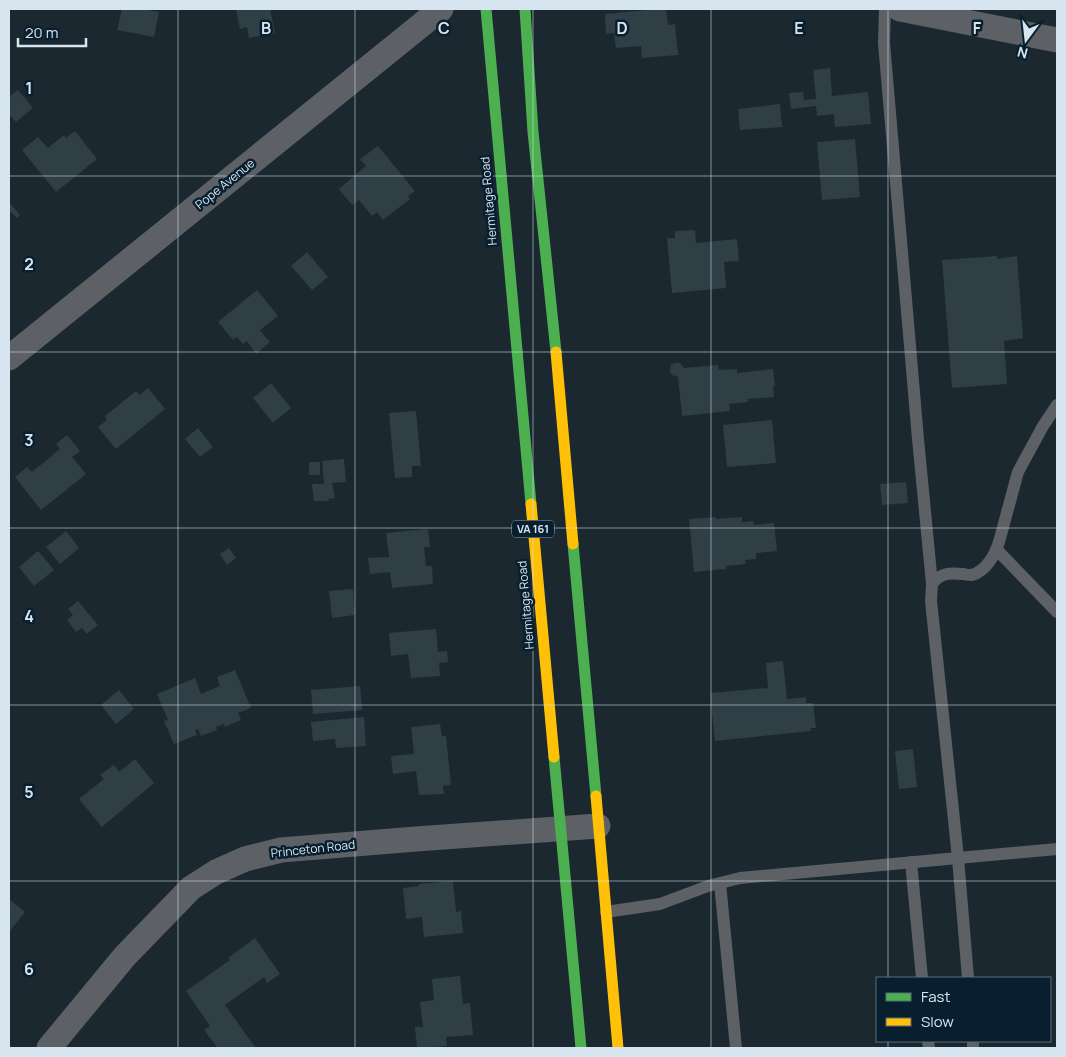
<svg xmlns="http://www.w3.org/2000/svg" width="1066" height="1057" viewBox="0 0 1066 1057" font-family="Manrope,sans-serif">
<rect width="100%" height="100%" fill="#1b2830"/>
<g fill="#303e45">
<path d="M122 9H142L159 12 154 37 117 30Z"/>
<path d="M236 9H270L275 33 249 38 247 27 240 29Z"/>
<path d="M658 9H666L668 25 675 24 678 55 642 58 641 46 616 48 614 33 606 34 605 14Z"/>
<path d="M830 68 832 96 868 92 871 124 835 127 834 114 817 116 816 106 791 109 789 93 803 92 804 100 816 99 813 70Z"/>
<path d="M18 90 33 108 16 122 9 114V97Z"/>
<path d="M780 104 782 127 740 130 738 109Z"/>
<path d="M75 131 97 159 56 192 22 150 38 137 48 148 64 135 66 138Z"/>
<path d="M855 139 860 197 822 200 817 142Z"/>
<path d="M378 146 415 191 408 196 410 199 383 220 377 212 372 216 359 200 352 205 339 189 366 166 360 159Z"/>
<path d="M9 202 20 215 17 218 11 212 9 214Z"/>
<path d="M695 230 696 243 737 239 739 261 724 262 726 288 672 293 667 238H675V231Z"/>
<path d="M307 252 328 277 312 290 291 266Z"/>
<path d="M997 256V259L1017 256 1023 338 1004 341 1007 384 952 388 942 260Z"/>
<path d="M257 290 278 316 260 330 270 342 256 354 247 341 243 344 237 337 233 340 218 322Z"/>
<path d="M674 363H680L684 368 718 365 719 370 737 369V373L773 369 775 386H773L774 397 747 399 748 402 729 404 730 411 682 416 678 377 672 375 670 372 671 365Z"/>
<path d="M271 383 291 408 273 423 253 398Z"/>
<path d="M148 388 165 409 116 449 98 427 107 420 105 416 136 391 140 395Z"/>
<path d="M416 411 421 466H412V477L395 478 389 413Z"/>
<path d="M772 420 776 463 727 467 723 425Z"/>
<path d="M198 428 213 447 200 457 185 439Z"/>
<path d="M67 435 80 451 72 457 86 474 41 510 15 477 27 467 32 472 60 449 56 444Z"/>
<path d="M344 459 346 482 332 483 335 498 328 499 329 501H314L312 484H324L322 461Z"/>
<rect x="309" y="462" width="11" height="13"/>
<path d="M906 482 908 503 882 505 880 484Z"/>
<path d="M716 517V519L742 517V522L753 521 754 525 774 523 777 551 756 553V559L745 560 746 564 726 566V569L694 572 689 519Z"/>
<path d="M428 529 430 547H424L426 566H432L433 584 392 588 390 572 370 574 368 558 389 557 386 533Z"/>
<path d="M66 531 79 548 60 564 46 547Z"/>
<path d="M229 548 236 558 227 565 220 554Z"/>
<path d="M38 551 54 570 34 586 19 567Z"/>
<path d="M353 589 355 615 332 618 329 591Z"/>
<path d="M78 601 98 625 87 634 82 628 76 632 67 620 73 615 68 609Z"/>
<path d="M436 629 438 652 447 651 448 662 439 663 440 676 411 678 408 654 391 656 389 633Z"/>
<path d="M783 661 787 699 806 697V703H813L816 728H810L811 731 715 741 710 693 768 688 766 663Z"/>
<path d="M235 670 251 708 238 713 241 720 225 727 224 724 216 727 217 730 201 736 198 729 195 730 197 735 174 744 164 721 168 720 157 694 195 678 201 694 220 686 217 677Z"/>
<path d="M360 686 362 710 313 714 311 690Z"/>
<path d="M119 690 134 709 116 724 101 705Z"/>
<path d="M364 717 366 746 336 748 335 739 313 741 311 722Z"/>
<path d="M440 724 442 736H446L451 785 443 786 444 794 419 795 416 771 393 774 391 756 414 754 411 727Z"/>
<path d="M913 749 917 787 899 789 895 751Z"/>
<path d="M135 759 154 783 102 827 79 799 104 779 100 775 114 765 119 772Z"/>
<path d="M453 881 456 912 461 911 463 933 424 937 422 917 406 919 403 888 419 886V884Z"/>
<path d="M9 899 25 912 9 932Z"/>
<path d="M255 938 280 974 267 983 264 977 225 1005 255 1047 253 1048H218L204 1030 210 1026 186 991 230 960 228 958Z"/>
<path d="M460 976 463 1004 470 1003 473 1035 446 1037 447 1046 417 1048 415 1027H423L420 1002 434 1000 432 979Z"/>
</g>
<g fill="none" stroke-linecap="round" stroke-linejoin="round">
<g stroke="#5d6166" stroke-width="12">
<path d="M997 550 1057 612"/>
<path d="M932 584C941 572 950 573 964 574 965 575 971 575 972 575 986 571 995 555 999 542L1018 472 1043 426 1057 405"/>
<path d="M911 862 922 978"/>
<path d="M720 883 736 1048"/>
<path d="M606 912 660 904 708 886 740 878 958 858 931 601 932 584 918 439 884 43 885 9"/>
<path d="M968 978 958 858 1057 849"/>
<path d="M928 1041 929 1048"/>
<path d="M973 1041V1048"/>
</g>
<g stroke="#5d6166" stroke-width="25">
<path d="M900 9 1057 40"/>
<path d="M9 358 441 9"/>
<path d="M49 1048 125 956 191 888 216 872 245 859 281 850 416 839 598 826"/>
</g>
<g stroke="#4caf50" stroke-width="11">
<path d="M486 9 531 504"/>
<path d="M525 9 533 132 556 352"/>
<path d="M573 544 596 796"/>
<path d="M554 757 581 1048"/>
</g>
<g stroke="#ffc107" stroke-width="11">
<path d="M556 352 573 544"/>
<path d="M531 504 554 757"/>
<path d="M596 796 618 1048"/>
</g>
</g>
<path fill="none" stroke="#d7e5f0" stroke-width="1" stroke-opacity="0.55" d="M178 9V1048M355 9V1048M533 9V1048M711 9V1048M888 9V978M9 176H1057M9 352H1057M9 528H1057M9 705H1057M9 881H1057M888 1041V1048"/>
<g text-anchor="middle" stroke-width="5" stroke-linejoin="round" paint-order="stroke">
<rect fill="#081f2f" stroke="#99aab6" stroke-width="1" x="512" y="520.5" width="42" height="17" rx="4"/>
<g font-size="11" font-weight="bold" fill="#d7e5f0">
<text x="533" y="533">VA 161</text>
</g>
<g font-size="12" fill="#d7e5f0" stroke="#081f2f">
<text transform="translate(225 184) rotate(-39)" y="4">Pope Avenue</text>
<text transform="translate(489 201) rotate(-95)" y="4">Hermitage Road</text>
<text transform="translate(526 605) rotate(-95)" y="4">Hermitage Road</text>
<text transform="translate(313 849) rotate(-6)" y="4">Princeton Road</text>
</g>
</g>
<g font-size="16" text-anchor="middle" font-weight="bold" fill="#d7e5f0" stroke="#081f2f" stroke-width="5" stroke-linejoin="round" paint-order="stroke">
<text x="266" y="34">B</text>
<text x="444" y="34">C</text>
<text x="622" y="34">D</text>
<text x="799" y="34">E</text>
<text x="977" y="34">F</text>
<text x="29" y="94">1</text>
<text x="29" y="270">2</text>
<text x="29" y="446">3</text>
<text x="29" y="622">4</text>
<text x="29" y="798">5</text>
<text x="29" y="975">6</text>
</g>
<rect width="1066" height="1057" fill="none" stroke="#d7e5f0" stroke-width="20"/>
<rect x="876" y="977" width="175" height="65" fill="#081f2f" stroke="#5b6e7c"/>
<rect x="886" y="993" width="25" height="8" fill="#4caf50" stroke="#5b6e7c"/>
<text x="921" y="1002" font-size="15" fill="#d7e5f0">Fast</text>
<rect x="886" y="1018" width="25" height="8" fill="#ffc107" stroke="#5b6e7c"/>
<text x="921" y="1027" font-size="15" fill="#d7e5f0">Slow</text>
<g transform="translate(1026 40) rotate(195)" stroke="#081f2f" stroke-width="4" paint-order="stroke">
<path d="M0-4L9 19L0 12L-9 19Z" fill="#d7e5f0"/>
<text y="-8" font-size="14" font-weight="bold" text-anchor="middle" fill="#d7e5f0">N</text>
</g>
<path d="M18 38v8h68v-8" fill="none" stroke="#d7e5f0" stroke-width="2.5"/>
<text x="25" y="38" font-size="15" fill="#d7e5f0" stroke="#081f2f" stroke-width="4" paint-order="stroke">20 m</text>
</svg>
